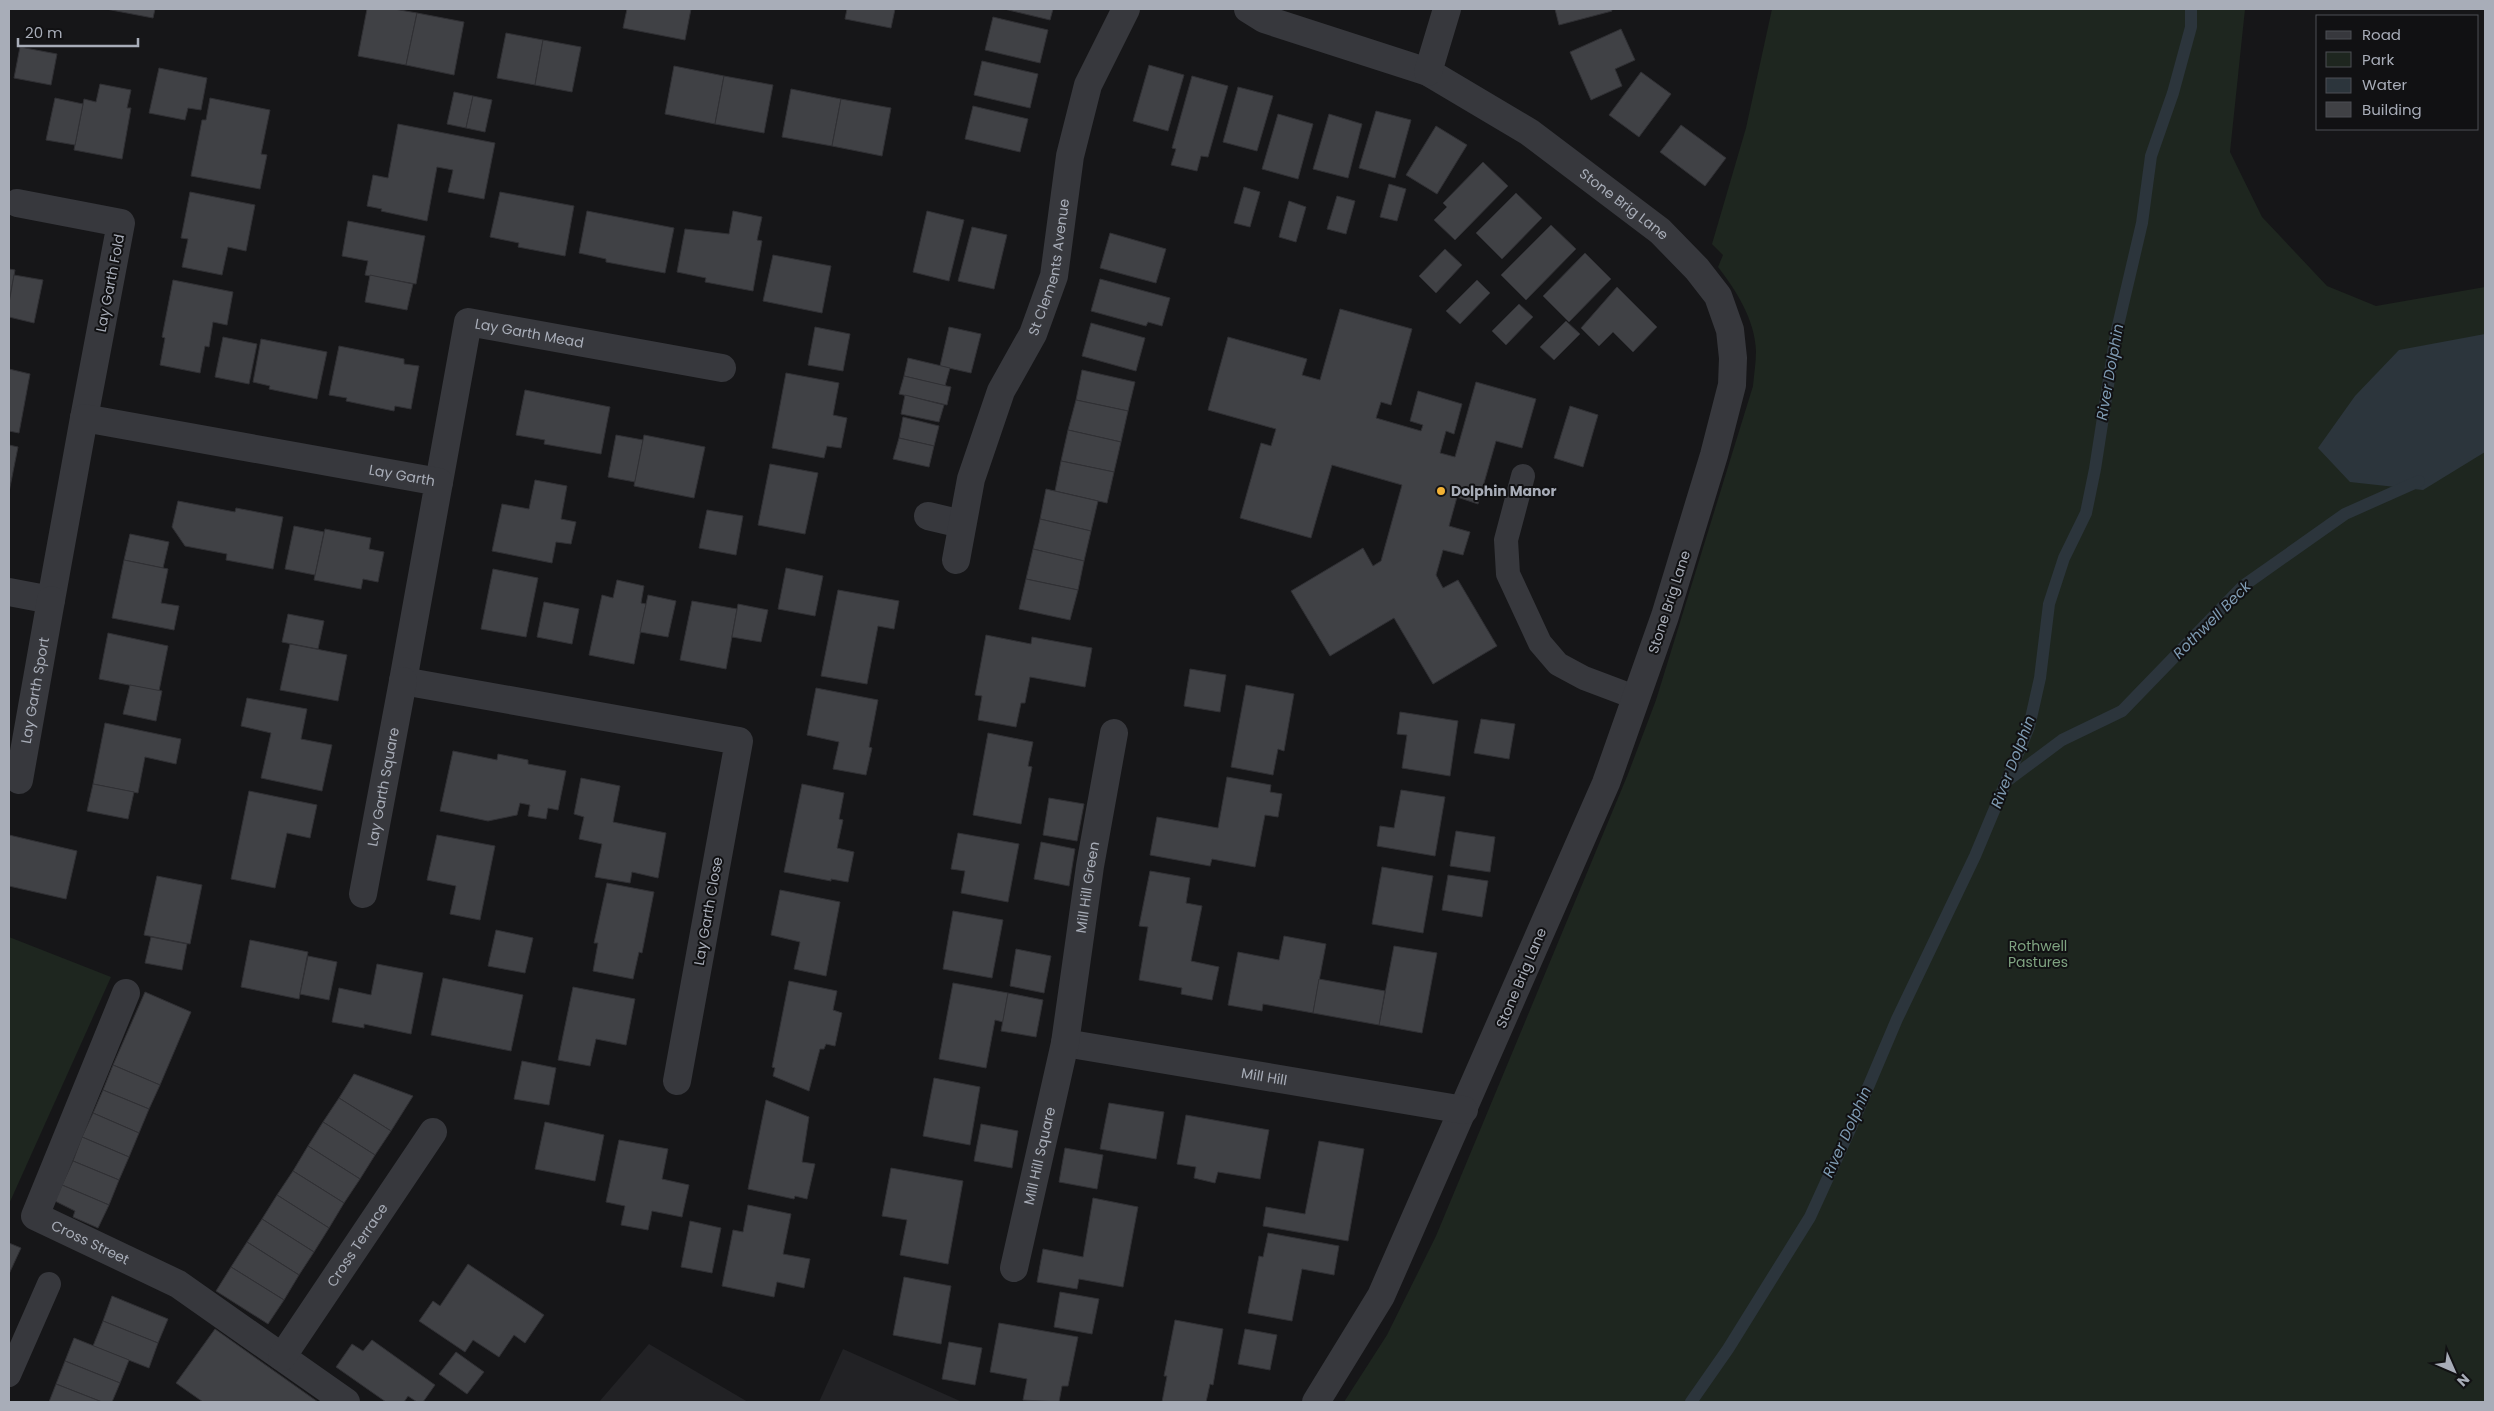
<svg xmlns="http://www.w3.org/2000/svg" width="2494" height="1411" viewBox="0 0 2494 1411" font-family="Poppins,sans-serif">
<rect width="100%" height="100%" fill="#161618"/>
<g fill="#222225">
<path d="M649 1344 748 1402H599Z"/>
<path d="M843 1349 960 1401 961 1402H819Z"/>
</g>
<g fill="#1e261f">
<path d="M1772 9H2245L2230 152 2262 217 2327 286 2376 306 2485 287V1402H1344L1387 1335 1436 1236 1628 774 1656 700 1753 386C1754 374 1756 362 1756 351 1755 320 1736 290 1718 267L1723 255 1712 244 1746 128Z"/>
<path d="M9 937 111 977 9 1204Z"/>
</g>
<path fill="#2c353c" d="M2485 334V452L2423 490 2350 482 2318 448 2355 396 2399 350Z"/>
<g fill="none" stroke-linecap="round" stroke-linejoin="round">
<g stroke="#2c353c" stroke-width="12">
<path d="M2007 781 2062 740 2122 711 2243 586 2345 514 2419 481"/>
<path d="M1691 1402 1728 1349 1810 1217 1852 1125 1897 1019 1975 856 2029 727 2040 678 2049 604 2064 558 2086 513 2095 469 2116 334 2142 223 2151 156 2173 93 2191 27V9"/>
</g>
</g>
<g fill="#404145" stroke="#303034">
<path d="M106 9H155L153 18Z"/>
<path d="M367 9H394L417 13 406 65 358 56Z"/>
<path d="M627 9H691L685 40 623 28Z"/>
<path d="M847 9H895L891 28 845 19Z"/>
<path d="M1004 9H1053L1050 20Z"/>
<path d="M1555 9H1611L1612 11 1559 25Z"/>
<path d="M417 13 464 22 454 75 406 65Z"/>
<path d="M993 17 1048 30 1040 63 985 50Z"/>
<path d="M1621 29 1635 60 1615 69 1622 86 1591 100 1570 52Z"/>
<path d="M506 33 543 40 535 85 497 78Z"/>
<path d="M543 40 581 47 572 92 535 85Z"/>
<path d="M20 47 57 54 51 85 14 78Z"/>
<path d="M982 61 1038 74 1030 108 974 95Z"/>
<path d="M1149 65 1184 75 1168 131 1133 121Z"/>
<path d="M674 66 724 76 715 124 665 114Z"/>
<path d="M159 68 207 78 201 110 188 108 185 120 149 113Z"/>
<path d="M1641 72 1671 94 1639 137 1609 115Z"/>
<path d="M724 76 773 85 764 133 715 124Z"/>
<path d="M1192 76 1228 86 1208 157 1201 156 1197 171 1171 165 1176 149 1172 148Z"/>
<path d="M100 84 131 90 127 108H131L122 159 74 150 84 99 96 102Z"/>
<path d="M1238 87 1273 96 1257 151 1223 142Z"/>
<path d="M791 89 841 99 832 146 782 137Z"/>
<path d="M454 92 473 96 466 128 447 124Z"/>
<path d="M473 96 492 100 485 132 466 128Z"/>
<path d="M55 98 83 104 75 145 46 140Z"/>
<path d="M210 98 270 110 261 154 267 155 260 189 191 176 202 120H206Z"/>
<path d="M841 99 891 108 882 156 832 146Z"/>
<path d="M973 106 1028 119 1020 152 965 139Z"/>
<path d="M1376 111 1411 120 1395 178 1359 168Z"/>
<path d="M1278 114 1313 124 1298 179 1262 169Z"/>
<path d="M1329 114 1362 124 1348 178 1313 169Z"/>
<path d="M398 124 495 143 484 199 448 192 453 170 437 167 427 221 381 211 382 209 367 206 373 175 388 178Z"/>
<path d="M1681 125 1726 158 1705 186 1660 152Z"/>
<path d="M1436 126 1467 145 1437 194 1406 175Z"/>
<path d="M1483 162 1508 186 1455 240 1434 220 1447 207 1443 203Z"/>
<path d="M1389 184 1406 189 1397 221 1380 217Z"/>
<path d="M1244 187 1260 192 1250 227 1234 223Z"/>
<path d="M190 192 255 205 246 251 228 247 222 275 182 267 188 239 181 238Z"/>
<path d="M500 192 574 206 565 256 518 247 519 243 490 237Z"/>
<path d="M1516 193 1542 218 1502 259 1476 233Z"/>
<path d="M1337 196 1355 201 1346 234 1327 229Z"/>
<path d="M1289 201 1306 207 1296 242 1279 237Z"/>
<path d="M587 211 674 228 665 273 606 262V259L579 253Z"/>
<path d="M733 211 762 217 757 240 762 241 753 291 705 282 706 278 677 272 685 229 729 234Z"/>
<path d="M927 211 964 220 949 281 913 272Z"/>
<path d="M348 221 425 236 416 284 365 275 368 261 342 256Z"/>
<path d="M1551 225 1576 249 1526 300 1501 275Z"/>
<path d="M972 227 1007 235 994 289 958 281Z"/>
<path d="M1110 233 1166 249 1156 283 1100 268Z"/>
<path d="M1445 249 1462 265 1436 293 1419 276Z"/>
<path d="M1585 253 1611 279 1569 322 1543 296Z"/>
<path d="M773 255 831 266 822 313 763 301Z"/>
<path d="M9 269 15 270 9 303Z"/>
<path d="M14 275 43 280 34 323 9 317V303Z"/>
<path d="M370 275 413 284 407 310 365 302Z"/>
<path d="M1100 279 1170 298 1162 326 1148 322 1146 326 1091 311Z"/>
<path d="M173 280 233 292 227 325 213 322 209 347 205 346 200 373 160 365 165 338 162 337Z"/>
<path d="M1477 280 1490 293 1460 324 1446 311Z"/>
<path d="M1617 287 1657 327 1633 352 1613 332 1599 346 1581 328Z"/>
<path d="M1519 304 1533 317 1506 345 1492 331Z"/>
<path d="M1340 309 1412 329 1391 405 1381 402 1376 418 1421 431 1423 425 1410 421 1418 391 1462 404 1454 434 1446 431 1440 453 1455 457 1476 382 1536 399 1522 448 1496 441 1478 504 1457 497 1449 526 1470 532 1463 555 1443 550 1436 575 1443 588 1458 580 1497 646 1433 684 1394 618 1330 656 1291 591 1363 548 1373 566 1381 561 1402 485 1332 465 1311 538 1240 518 1261 443 1271 446 1276 429 1208 410 1228 337 1307 359 1302 375 1320 380Z"/>
<path d="M1566 321 1580 334 1554 360 1540 347Z"/>
<path d="M1091 323 1145 338 1136 371 1082 356Z"/>
<path d="M815 327 850 334 843 371 808 365Z"/>
<path d="M949 327 981 334 971 373 940 366Z"/>
<path d="M223 337 257 344 249 384 215 377Z"/>
<path d="M261 339 327 352 317 399 269 389 270 386 253 382Z"/>
<path d="M339 346 404 359V364L419 366 411 409 395 406 394 411 346 401 347 398 329 395Z"/>
<path d="M908 358 950 368 945 386 904 376Z"/>
<path d="M9 369 30 374 19 433 9 431Z"/>
<path d="M1082 370 1135 382 1128 411 1076 400Z"/>
<path d="M786 373 839 383 833 415 847 418 841 448 827 446 824 458 772 448Z"/>
<path d="M904 376 951 387 947 405 899 394Z"/>
<path d="M525 390 610 407 601 454 544 444 545 440 516 435Z"/>
<path d="M905 395 944 405 939 422 901 414Z"/>
<path d="M1076 400 1128 411 1121 442 1068 430Z"/>
<path d="M1570 406 1598 415 1583 467 1554 458Z"/>
<path d="M903 417 939 426 934 446 899 438Z"/>
<path d="M1068 430 1121 442 1114 472 1061 461Z"/>
<path d="M616 435 643 440 635 482 608 477Z"/>
<path d="M644 435 705 447 694 498 634 486Z"/>
<path d="M899 438 934 446 929 467 893 459Z"/>
<path d="M9 445 18 447 9 492Z"/>
<path d="M1061 461 1114 472 1107 503 1055 491Z"/>
<path d="M770 464 818 473 805 534 758 525Z"/>
<path d="M535 480 567 486 561 519 576 522 571 544 556 542 552 563 492 551 502 504 529 509Z"/>
<path d="M1046 489 1098 501 1091 531 1040 519Z"/>
<path d="M178 501 235 512 236 508 283 517 273 569 226 560 227 554 185 546 172 527Z"/>
<path d="M707 510 743 516 736 555 699 548Z"/>
<path d="M1040 519 1091 531 1084 561 1033 549Z"/>
<path d="M294 526 324 532 315 575 285 569Z"/>
<path d="M325 529 371 538 369 549 384 552 378 582 363 579 361 589 314 580Z"/>
<path d="M130 534 169 542 163 568 124 560Z"/>
<path d="M1033 549 1084 561 1078 590 1026 579Z"/>
<path d="M124 560 168 569 161 603 179 606 174 630 112 618Z"/>
<path d="M786 568 823 576 815 616 778 609Z"/>
<path d="M493 569 538 578 526 637 481 629Z"/>
<path d="M1026 579 1078 590 1070 620 1019 609Z"/>
<path d="M617 580 644 586 641 603 646 604 634 664 589 655 602 595 613 598Z"/>
<path d="M838 590 899 601 894 629 878 626 867 684 821 676Z"/>
<path d="M648 595 676 601 668 637 640 632Z"/>
<path d="M692 601 737 609 726 669 680 660Z"/>
<path d="M544 602 579 609 572 644 537 637Z"/>
<path d="M738 604 768 610 761 642 732 637Z"/>
<path d="M288 614 324 621 318 649 282 642Z"/>
<path d="M108 633 168 646 159 691 99 679Z"/>
<path d="M986 635 1031 644 1032 637 1092 648 1085 687 1030 677 1025 703H1021L1016 727 978 720 982 696 975 695Z"/>
<path d="M290 644 347 655 338 701 280 690Z"/>
<path d="M1190 669 1226 675 1220 712 1184 706Z"/>
<path d="M130 685 162 691 156 721 123 714Z"/>
<path d="M1246 685 1294 694 1284 751 1278 749 1273 775 1231 767Z"/>
<path d="M816 688 878 700 869 747 872 748 866 775 833 769 839 742 807 735Z"/>
<path d="M247 698 307 709 301 739 332 745 322 791 261 778 271 733 241 726Z"/>
<path d="M1400 712 1458 721 1450 776 1402 768 1407 735 1397 734Z"/>
<path d="M1481 719 1515 724 1509 759 1474 753Z"/>
<path d="M105 723 181 739 176 764 145 757 138 793 93 784Z"/>
<path d="M988 733 1033 742 1028 766 1032 767 1021 824 973 815Z"/>
<path d="M453 751 497 760 498 754 528 760V764L566 771 558 810 548 808 546 819 528 816 530 805 520 803 517 815 488 821 440 811Z"/>
<path d="M1227 777 1271 785 1270 792 1282 794 1278 817 1265 815 1255 867 1212 859 1210 866 1150 855 1157 817 1218 828Z"/>
<path d="M581 778 620 786 613 822 666 833 658 878 632 872 630 883 595 877 602 844 579 839 584 817 574 814Z"/>
<path d="M93 784 134 792 128 819 87 811Z"/>
<path d="M802 784 844 793 839 819 843 820 837 848 854 852 848 882 831 879V881L784 872Z"/>
<path d="M1401 790 1445 797 1435 856 1377 846 1380 826 1394 828Z"/>
<path d="M249 791 317 805 310 838 287 833 275 888 231 879Z"/>
<path d="M1049 798 1084 804 1077 841 1043 835Z"/>
<path d="M1456 831 1495 837 1490 872 1450 866Z"/>
<path d="M958 833 1019 844 1008 902 961 893 965 871 951 869Z"/>
<path d="M9 835 77 851 66 899 9 886Z"/>
<path d="M437 835 495 846 480 920 450 914 456 886 427 880Z"/>
<path d="M1041 842 1075 849 1069 886 1034 879Z"/>
<path d="M1382 867 1433 876 1423 933 1372 924Z"/>
<path d="M1150 871 1190 878 1186 903 1202 906 1191 961 1219 967 1212 1000 1181 994 1182 988 1139 980 1148 927 1139 926Z"/>
<path d="M1448 875 1488 881 1482 917 1442 910Z"/>
<path d="M157 876 202 885 190 944 144 935Z"/>
<path d="M607 883 654 892 642 953 639 952 633 979 593 971 598 943H594Z"/>
<path d="M780 890 840 902 826 976 794 969 800 942 771 935Z"/>
<path d="M953 911 1003 920 992 978 943 969Z"/>
<path d="M496 930 533 938 525 973 488 966Z"/>
<path d="M1284 936 1326 944 1313 1013 1263 1004 1262 1011 1228 1005 1238 952 1279 960Z"/>
<path d="M151 937 187 944 182 970 145 963Z"/>
<path d="M250 940 308 952 299 999 241 987Z"/>
<path d="M1394 946 1437 953 1422 1033 1379 1025Z"/>
<path d="M1016 949 1051 956 1044 993 1010 986Z"/>
<path d="M308 956 337 962 329 1000 300 994Z"/>
<path d="M377 964 423 973 411 1034 364 1024V1028L332 1022 339 988 371 995Z"/>
<path d="M443 978 523 995 511 1051 431 1035Z"/>
<path d="M1319 979 1385 991 1379 1025 1313 1013Z"/>
<path d="M789 981 837 991 833 1010 842 1013 835 1046 826 1044 824 1049H820L809 1091 773 1076 775 1068 772 1067Z"/>
<path d="M953 983 1008 993 1003 1022 995 1020 986 1068 939 1059Z"/>
<path d="M573 987 635 999 626 1045 596 1039 590 1066 558 1060Z"/>
<path d="M145 992 191 1012 160 1085 113 1065Z"/>
<path d="M1008 993 1043 1000 1036 1037 1001 1031Z"/>
<path d="M522 1061 556 1068 549 1105 514 1099Z"/>
<path d="M113 1065 160 1085 149 1109 103 1090Z"/>
<path d="M354 1074 413 1096 391 1131 339 1098Z"/>
<path d="M934 1078 980 1087 970 1145 923 1136Z"/>
<path d="M103 1090 149 1109 139 1133 93 1113Z"/>
<path d="M339 1098 391 1131 375 1155 323 1122Z"/>
<path d="M766 1100 809 1117 802 1162 815 1164 807 1199 795 1196 794 1199 748 1189Z"/>
<path d="M1109 1103 1164 1112 1156 1159 1100 1149Z"/>
<path d="M93 1113 139 1133 129 1157 82 1137Z"/>
<path d="M1186 1115 1269 1130 1260 1179 1218 1172 1215 1183 1194 1178 1196 1167 1177 1164Z"/>
<path d="M323 1122 375 1155 360 1179 308 1146Z"/>
<path d="M545 1122 604 1135 595 1181 535 1169Z"/>
<path d="M981 1124 1018 1131 1012 1168 974 1161Z"/>
<path d="M82 1137 129 1157 119 1180 73 1161Z"/>
<path d="M619 1140 668 1149 662 1179 689 1185 682 1217 652 1211 648 1230 621 1225 625 1206 606 1202Z"/>
<path d="M1319 1141 1364 1149 1348 1241 1263 1226 1266 1207 1305 1214Z"/>
<path d="M308 1146 360 1179 344 1203 293 1171Z"/>
<path d="M1065 1148 1103 1155 1097 1189 1059 1182Z"/>
<path d="M73 1161 119 1180 109 1205 62 1185Z"/>
<path d="M891 1168 963 1181 948 1264 900 1255 907 1220 882 1216Z"/>
<path d="M293 1171 344 1203 329 1228 277 1195Z"/>
<path d="M62 1185 109 1205 98 1228 73 1217 75 1211 55 1201Z"/>
<path d="M277 1195 329 1228 314 1252 262 1219Z"/>
<path d="M1093 1198 1138 1207 1123 1287 1079 1279 1077 1289 1037 1282 1043 1249 1083 1257Z"/>
<path d="M748 1205 791 1214 783 1254 810 1259 804 1288 777 1282 774 1297 722 1286 733 1230 743 1232Z"/>
<path d="M262 1219 314 1252 299 1275 247 1242Z"/>
<path d="M690 1221 721 1228 712 1273 681 1267Z"/>
<path d="M1268 1233 1339 1246 1334 1275 1302 1269 1292 1321 1248 1313 1259 1256 1263 1257Z"/>
<path d="M247 1242 299 1275 284 1300 231 1267Z"/>
<path d="M9 1243 21 1248 9 1274Z"/>
<path d="M468 1264 544 1315 525 1343 514 1335 499 1357 473 1340 465 1352 419 1321 433 1301 440 1306Z"/>
<path d="M231 1267 284 1300 268 1324 216 1291Z"/>
<path d="M904 1277 951 1286 941 1344 893 1335Z"/>
<path d="M1060 1292 1099 1299 1092 1334 1054 1327Z"/>
<path d="M112 1296 168 1319 158 1343 103 1321Z"/>
<path d="M1175 1320 1223 1329 1213 1385 1210 1384 1206 1402H1162L1167 1376H1164Z"/>
<path d="M103 1321 158 1343 149 1368 93 1346Z"/>
<path d="M999 1323 1078 1337 1068 1386H1062L1059 1402 1023 1400 1027 1379 990 1372Z"/>
<path d="M215 1329 318 1402H203L176 1383Z"/>
<path d="M1245 1329 1277 1335 1270 1370 1238 1364Z"/>
<path d="M74 1338 129 1360 120 1383 65 1361Z"/>
<path d="M372 1340 435 1385 423 1402H417L408 1396 404 1402H386L336 1367 352 1344 363 1351Z"/>
<path d="M949 1342 982 1348 975 1385 942 1379Z"/>
<path d="M456 1352 484 1372 467 1394 439 1374Z"/>
<path d="M65 1361 120 1383 112 1402H102L56 1384Z"/>
<path d="M56 1384 102 1402H49Z"/>
</g>
<g fill="none" stroke-linecap="round" stroke-linejoin="round">
<g stroke="#37383d" stroke-width="24">
<path d="M1523 476 1506 540 1508 574 1540 643 1558 664 1584 678 1637 698"/>
<path d="M9 1375 49 1284"/>
</g>
<g stroke="#37383d" stroke-width="28">
<path id="s1" d="M1248 9 1264 19 1428 72 1529 132 1660 231 1697 269 1718 296 1730 330 1733 358 1732 385 1714 455 1665 616 1606 783 1381 1296 1316 1402"/>
<path d="M1428 72 1447 9"/>
<path d="M17 203 121 223 84 418"/>
<path id="s2" d="M439 482 468 322 722 368"/>
<path d="M928 516 962 524"/>
<path id="s3" d="M956 560 971 479 1001 391 1033 334 1054 276 1070 156 1088 85 1126 9"/>
<path id="s4" d="M9 592 51 600 84 418 439 482 403 681 739 741 677 1081"/>
<path id="s5" d="M19 780 51 600"/>
<path id="s6" d="M363 894 403 681"/>
<path id="s7" d="M126 993 35 1216 178 1284 346 1402"/>
<path id="s8" d="M1065 1043 1464 1110"/>
<path id="s9" d="M1014 1268 1065 1043 1090 866 1114 733"/>
<path id="s10" d="M282 1357 433 1132"/>
</g>
</g>
<circle fill="#f2b134" stroke="#111113" stroke-width="2" cx="1441" cy="491" r="5"/>
<g text-anchor="middle" stroke-width="4" stroke-linejoin="round" paint-order="stroke">
<g font-size="14" fill="#a8adb8" stroke="#111113">
<text dy="5" stroke="none"><textPath href="#s1" startOffset="428">Stone Brig Lane</textPath></text>
<text dy="5" stroke="none"><textPath href="#s3" startOffset="310">St Clements Avenue</textPath></text>
<text transform="translate(110 283) rotate(-79)" y="5">Lay Garth Fold</text>
<text dy="5" stroke="none"><textPath href="#s2" startOffset="225">Lay Garth Mead</textPath></text>
<text dy="5" stroke="none"><textPath href="#s4" startOffset="551">Lay Garth</textPath></text>
<text transform="translate(1669 602) rotate(-72)" y="5">Stone Brig Lane</text>
<text dy="5" stroke="none"><textPath href="#s5" startOffset="91">Lay Garth Sport</textPath></text>
<text dy="5" stroke="none"><textPath href="#s6" startOffset="109">Lay Garth Square</textPath></text>
<text dy="5" stroke="none"><textPath href="#s9" startOffset="388">Mill Hill Green</textPath></text>
<text transform="translate(708 911) rotate(-80)" y="5">Lay Garth Close</text>
<text transform="translate(1521 978) rotate(-67)" y="5">Stone Brig Lane</text>
<text dy="5" stroke="none"><textPath href="#s8" startOffset="202">Mill Hill</textPath></text>
<text dy="5" stroke="none"><textPath href="#s9" startOffset="115">Mill Hill Square</textPath></text>
<text dy="5" stroke="none"><textPath href="#s7" startOffset="302">Cross Street</textPath></text>
<text dy="5" stroke="none"><textPath href="#s10" startOffset="135">Cross Terrace</textPath></text>
</g>
<g font-size="14" font-weight="bold" fill="#a8adb8" stroke="#111113" text-anchor="start">
<text x="1451" y="496">Dolphin Manor</text>
</g>
<g font-size="14" fill="#7fa381" stroke="#111113">
<text x="2038" y="951">Rothwell<tspan x="2038" dy="16">Pastures</tspan></text>
</g>
<g font-size="15" font-style="italic" fill="#7f9bb3" stroke="#111113">
<text transform="translate(2110 372) rotate(-80)" y="5">River Dolphin</text>
<text transform="translate(2212 620) rotate(-45)" y="5">Rothwell Beck</text>
<text transform="translate(2013 762) rotate(-69)" y="5">River Dolphin</text>
<text transform="translate(1847 1132) rotate(-66)" y="5">River Dolphin</text>
</g>
</g>
<rect width="2494" height="1411" fill="none" stroke="#a8adb8" stroke-width="20"/>
<rect x="2316" y="15" width="162" height="115" fill="#111113" stroke="#4d4f55"/>
<rect x="2326" y="31" width="25" height="8" fill="#37383d" stroke="#4d4f55"/>
<text x="2362" y="40" font-size="15" fill="#a8adb8">Road</text>
<rect x="2326" y="52" width="25" height="15" fill="#1e261f" stroke="#4d4f55"/>
<text x="2362" y="65" font-size="15" fill="#a8adb8">Park</text>
<rect x="2326" y="78" width="25" height="15" fill="#2c353c" stroke="#4d4f55"/>
<text x="2362" y="90" font-size="15" fill="#a8adb8">Water</text>
<rect x="2326" y="102" width="25" height="15" fill="#404145" stroke="#4d4f55"/>
<text x="2362" y="115" font-size="15" fill="#a8adb8">Building</text>
<g transform="translate(2454 1371) rotate(135)" stroke="#111113" stroke-width="4" paint-order="stroke">
<path d="M0-4L9 19L0 12L-9 19Z" fill="#a8adb8"/>
<text y="-8" font-size="14" font-weight="bold" text-anchor="middle" fill="#a8adb8">N</text>
</g>
<path d="M18 38v8h120v-8" fill="none" stroke="#a8adb8" stroke-width="2.5"/>
<text x="25" y="38" font-size="15" fill="#a8adb8" stroke="#111113" stroke-width="4" paint-order="stroke">20 m</text>
</svg>
